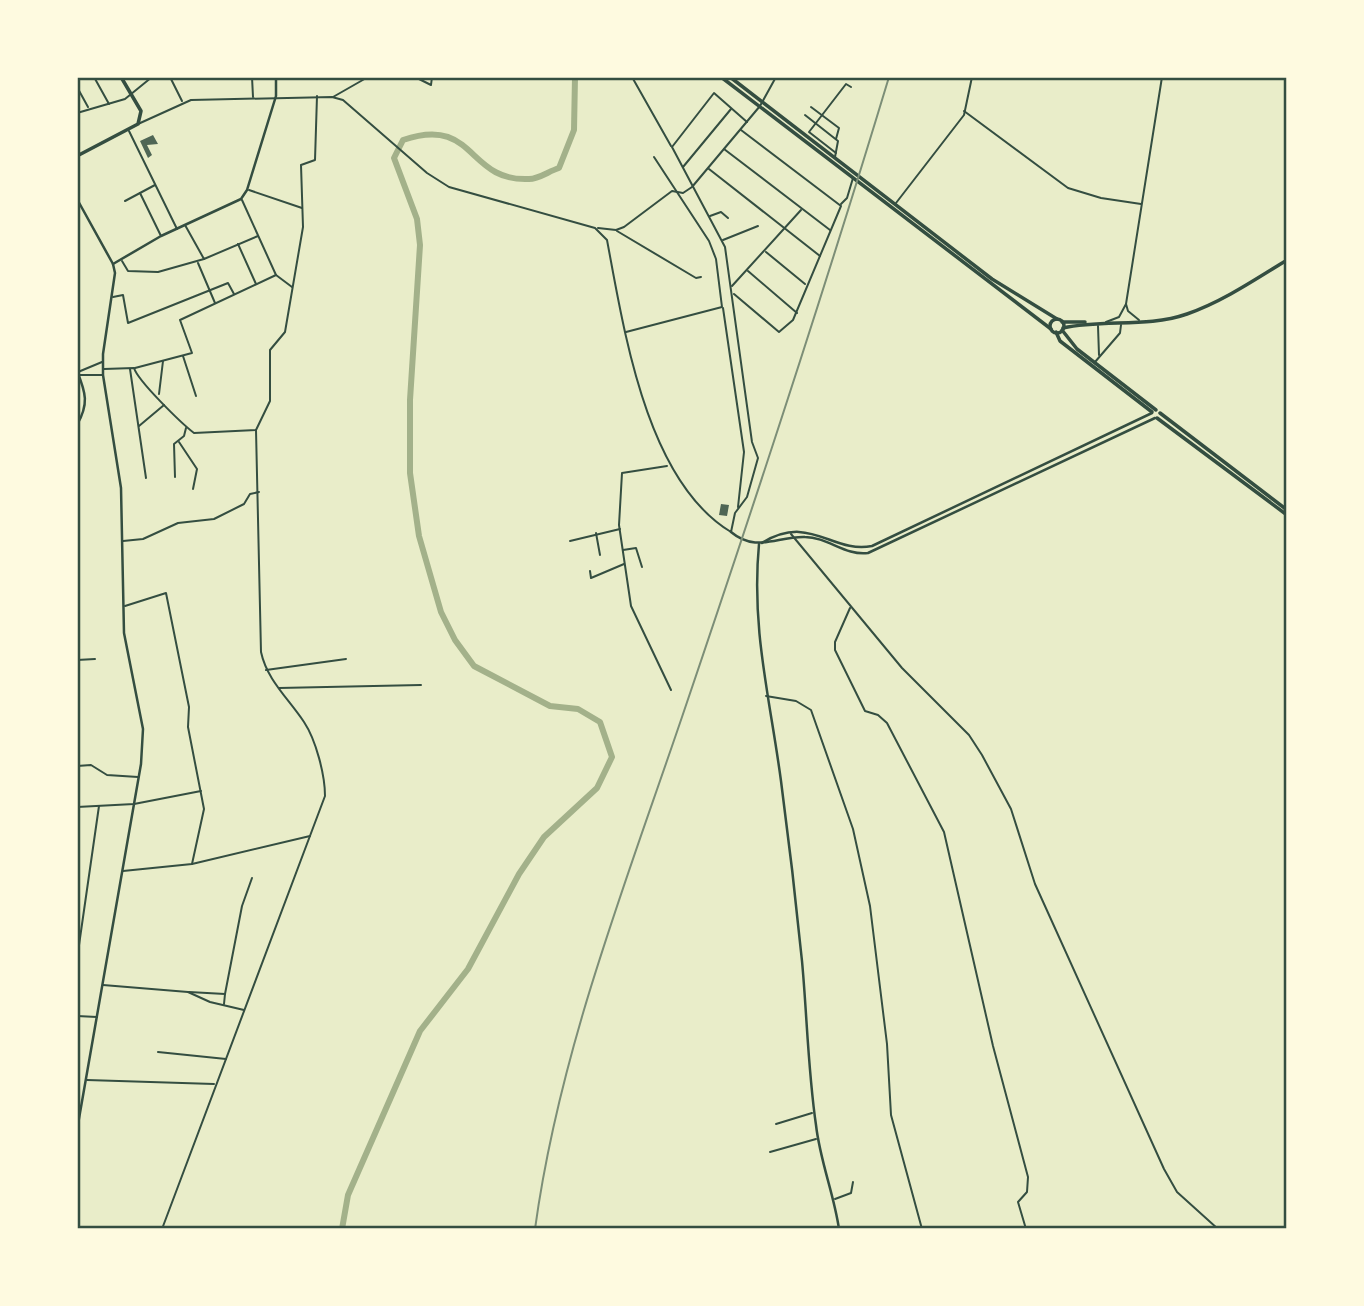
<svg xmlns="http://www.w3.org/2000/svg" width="1364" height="1306" viewBox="0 0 1364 1306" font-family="Karla,sans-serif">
<rect width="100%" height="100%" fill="#e9edc9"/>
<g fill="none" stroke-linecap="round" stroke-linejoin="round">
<path stroke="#a3b18a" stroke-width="6" d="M342 1229 348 1195 420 1031 468 969 519 874 544 837 597 788 612 757 600 722 578 709 550 706 474 666 455 640 441 612 419 536 410 473V400L420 245 417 219 394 158 403 140C476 115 466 182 529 179 539 179 549 171 559 168L574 130 575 77"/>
</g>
<g fill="#4f6655">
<path d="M153 135 158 144 147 145 152 155 148 158 140 141Z"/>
<path d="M721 504 729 505 727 516 719 515Z"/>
</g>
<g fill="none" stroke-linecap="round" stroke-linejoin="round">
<g stroke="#344e41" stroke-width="2">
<path d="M94 77 109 104"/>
<path d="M170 77 182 101"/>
<path d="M252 77 253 97"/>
<path d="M415 77 431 85 432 77"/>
<path d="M632 77 671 146"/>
<path d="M77 87 88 107"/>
<path d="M333 97 368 77"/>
<path d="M811 107 839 128 836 139"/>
<path d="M964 111 1068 188 1101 198 1141 204"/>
<path d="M77 113 125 99 152 77"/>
<path d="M805 115 838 141 835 157"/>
<path d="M138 124 191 100 332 97 343 100 427 173 449 187 595 228 607 240C624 330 646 481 731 532L735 513 747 497 758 458 752 442 725 247 672 147 714 93 747 122"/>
<path d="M129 131 177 229"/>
<path d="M724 149 830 230"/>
<path d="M836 153 809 132 846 84 851 87"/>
<path d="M683 167 731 109"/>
<path d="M709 169 820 256"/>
<path d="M249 190 302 208"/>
<path d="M140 193 161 236"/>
<path d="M242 200 276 275 292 287"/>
<path d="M125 201 155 185"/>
<path d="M896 203 964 115 972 77"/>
<path d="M841 204 847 198 853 178"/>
<path d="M710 216 721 212 728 218"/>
<path d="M185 225 204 259 258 236"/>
<path d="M598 228 616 230 624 227 672 191 683 193 692 187 760 106 776 77"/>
<path d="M617 231 696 278 701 277"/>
<path d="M723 240 758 226"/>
<path d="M238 244 256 284"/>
<path d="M766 252 805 284"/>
<path d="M122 261 128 271 158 272 204 259"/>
<path d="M198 263 215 303"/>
<path d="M748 271 797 313"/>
<path d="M732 286 801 210"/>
<path d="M734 294 779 332 793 320 841 206 741 130"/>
<path d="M113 297 123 295 128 323 228 283 234 294"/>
<path d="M1126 304 1162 77"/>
<path d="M723 308 744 452 738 507"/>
<path d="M1106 322 1119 317 1126 304 1128 311 1139 320"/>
<path d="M1098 326 1099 355"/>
<path d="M626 332 722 307 716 259 709 241 654 157"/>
<path d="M183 356 196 396"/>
<path d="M1095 362 1120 333 1121 325"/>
<path d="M135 368 192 353 180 320 276 275"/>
<path d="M104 369 134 368C138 381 181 423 194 433L256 430 270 401V350L285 332 303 227 301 165 315 160 317 96"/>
<path d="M130 369 146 478"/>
<path d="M78 372 102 362"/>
<path d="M79 375H102"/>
<path d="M159 394 163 361"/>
<path d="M139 426 164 405"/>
<path d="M179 442 197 469 193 489"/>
<path d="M667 466 622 473 619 525 631 606 671 690"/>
<path d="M175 477 174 444 184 436 186 428"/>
<path d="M596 533 600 555"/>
<path d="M791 534 902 668 969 735 982 755 1011 809 1035 884 1164 1169 1177 1192 1218 1229"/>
<path d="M123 541 143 539 178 523 214 519 244 504 250 494 259 492"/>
<path d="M570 541 620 529"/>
<path d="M623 550 636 548 642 567"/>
<path d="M590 571 591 578 624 564"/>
<path d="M125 606 166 593 189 707 188 727 204 809 192 864"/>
<path d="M850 608 835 642V650L865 711 878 715 887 723 944 832 993 1046 1028 1177 1027 1192 1018 1202 1026 1229"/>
<path d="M77 660 95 659"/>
<path d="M266 670 346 659"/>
<path d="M279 688 421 685"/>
<path d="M766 696 796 701 811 710 853 829 870 906 887 1044 891 1115 922 1229"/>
<path d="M77 766 91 765 107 775 138 777"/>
<path d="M77 807 134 804 201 791"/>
<path d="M123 871 192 864 310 836"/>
<path d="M77 959 99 806"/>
<path d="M103 985 188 992 210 1002 244 1010"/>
<path d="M189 992 225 994 224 1004"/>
<path d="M225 994 242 906 252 878"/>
<path d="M77 1016 97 1017"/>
<path d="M158 1052 226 1059"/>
<path d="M87 1080 214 1084"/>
<path d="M776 1124 812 1113"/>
<path d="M770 1152 816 1139"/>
<path d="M835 1199 851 1193 853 1182"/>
<path d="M162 1229 325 796C325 775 316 740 304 722 288 698 267 680 261 652L256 430"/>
</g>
<g stroke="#344e41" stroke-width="2.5">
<path d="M77 371C86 393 89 404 77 425"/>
<path d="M731 532C756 553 777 536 805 537 828 537 845 556 868 553L1155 418"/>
<path d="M762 543C810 513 832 554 872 546L1152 413"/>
<path d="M759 544C751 629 770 698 781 781 789 841 796 901 802 961 807 1015 808 1071 816 1125 820 1161 834 1194 839 1229"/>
</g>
<g stroke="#344e41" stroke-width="2.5">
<path d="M77 199 113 264 115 273 103 354V375L121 488 124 633 143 729 141 764 77 1130"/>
<path d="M113 264 161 236 241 199 247 190 276 96V77"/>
</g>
<g stroke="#344e41" stroke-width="3.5">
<path d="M721 77 1051 329"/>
<path d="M730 77 992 279 1057 319"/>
<path d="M77 156 138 124 141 111 121 77"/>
<circle cx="1057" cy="326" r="7"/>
<path d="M1062 322H1085"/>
<path d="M1063 328C1104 319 1147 328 1187 314 1222 302 1256 279 1287 260"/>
<path d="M1062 330 1077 349 1156 410"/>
<path d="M1056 332 1060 341 1152 412"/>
<path d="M1160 413 1287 510"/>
<path d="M1157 418 1287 515"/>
</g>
<path stroke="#7c8e77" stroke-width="2" d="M535 1229C559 1053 625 885 682 717 754 505 824 292 889 77"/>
</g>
<rect width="1364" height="1306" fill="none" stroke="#fefae0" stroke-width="158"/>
<rect x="79" y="79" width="1206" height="1148" fill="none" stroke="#344e41" stroke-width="2.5"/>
</svg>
